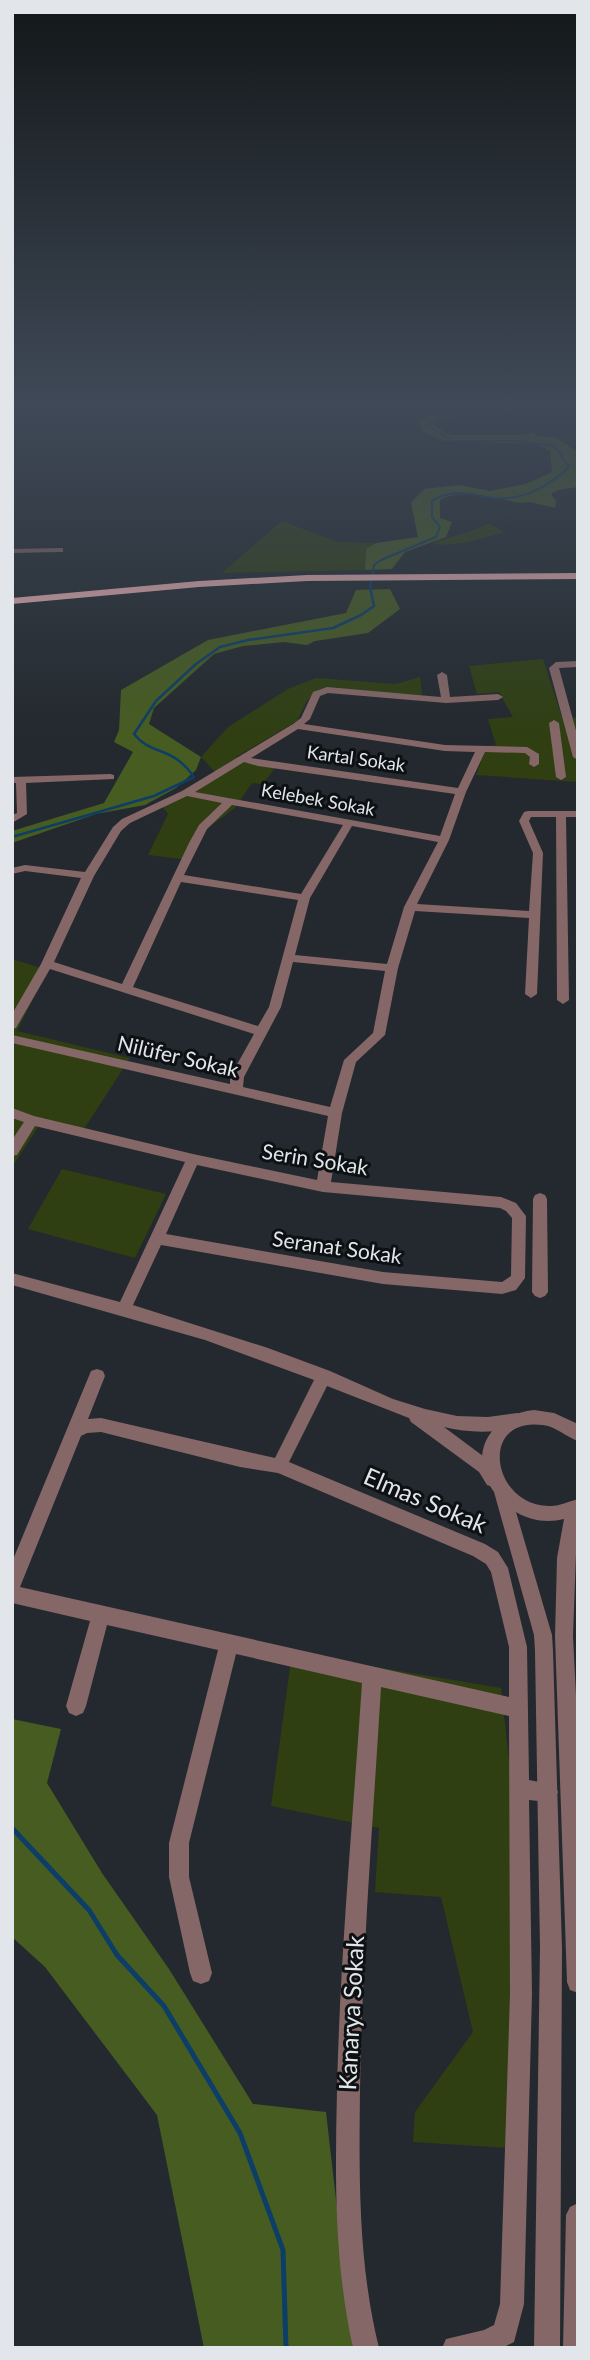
<svg xmlns="http://www.w3.org/2000/svg" width="590" height="2360" viewBox="0 0 590 2360" font-family="Lato,sans-serif">
<rect width="100%" height="100%" fill="#23292e"/>
<g fill="#2f3f12">
<path d="M282 521 337 542 376 543 366 549 365 570 222 573Z"/>
<path d="M488 523 504 532C480 539 457 547 432 544 450 535 471 534 488 523Z"/>
<path d="M543 659 562 717 578 718V782L476 775 487 746 496 745 488 719 513 717 499 692 477 694 469 666Z"/>
<path d="M420 677 422 695 319 689 307 701 297 721 236 757 275 768 263 784 252 783 235 808 205 830 190 860 148 855 168 814 161 805 216 773 201 757 228 727 288 689 316 678 396 684Z"/>
<path d="M12 959 47 970 17 1031 130 1058 82 1132 44 1118 12 1167Z"/>
<path d="M62 1169 166 1194 135 1258 28 1229Z"/>
<path d="M292 1653 501 1688 513 1796 509 2148 413 2142 415 2112 473 2032 441 1897 375 1892 379 1828 271 1806Z"/>
</g>
<g fill="#475c21">
<path d="M467 404H551L500 413 470 411 437 422 434 426 450 435H524L533 432 539 437H555L578 452V487L558 490 551 494 556 501 555 508 530 502 521 503C499 499 459 488 440 500V518L452 522 446 537 405 552 392 569 365 570 366 549 376 543 418 537 411 503 424 489 459 485 490 491 526 484 552 472 550 451 537 444 442 441 422 431 417 420Z"/>
<path d="M390 589 400 609 368 633 315 641 307 645 284 642 243 646 214 654 154 708 149 724 201 757 196 770 176 788 145 805 96 814 12 843V831L104 803 133 752 114 742 119 730 121 690 208 640 346 613 356 590Z"/>
<path d="M12 1719 61 1729 47 1783 102 1873 169 1969 253 2104 326 2112 353 2348H204L157 2115 45 1967 12 1937Z"/>
</g>
<g fill="none" stroke-linecap="round" stroke-linejoin="round">
<path stroke="#0d3e67" stroke-width="2" d="M372 576 374 565 381 560 436 537 440 527 432 517V501C454 487 472 496 495 498 522 501 551 485 569 467L555 446 516 441H453L427 425 468 409 493 411 543 404"/>
<path stroke="#0d3e67" stroke-width="2.5" d="M12 837 154 796 194 777C172 745 151 756 134 734L156 701 196 664 220 647 248 640 333 628 361 615 374 606 370 587 372 574"/>
<path stroke="#0d3e67" stroke-width="5" d="M12 1828 89 1910 117 1955 164 2006 240 2133 283 2250 286 2348"/>
<g fill="#856767" fill-rule="evenodd">
<path d="M63 548V552H60L12 553V549Z"/>
<path d="M578 661V667L559 668 578 738V760L573 757 549 668 556 662Z"/>
<path d="M442 672 447 675 450 697 498 694 503 697 498 700 446 703 328 693 320 696 310 719 304 724 445 745 527 747 539 754V764L534 767 529 764 530 757 525 753 485 752 466 792 449 840 417 904 529 911 533 853 519 821 524 812 528 811H578V817H566L569 1000 563 1004 557 1000 556 817H531L529 821 543 853 537 994 531 998 525 994 529 918 415 911 398 968 385 1035 356 1062 342 1113 331 1182 501 1197 516 1203 526 1216 525 1278 516 1290 502 1294 383 1284 161 1245 133 1305 268 1348 330 1371 393 1399 425 1409 457 1416 488 1417 517 1413 523 1415 525 1420 523 1425C498 1434 469 1433 444 1427L491 1462 501 1479 499 1485 493 1487 487 1485 479 1472 411 1422 409 1418 327 1386 289 1462 485 1544 498 1552 508 1568 527 1647 529 1780 555 1785 558 1792 555 1799 548 1802 529 1800 532 1994 524 2304 514 2342 502 2348H442L446 2339 484 2330 494 2325 500 2304 510 1994 509 1716 381 1687C373 1821 362 1955 360 2089 359 2177 358 2263 379 2348H353C334 2262 335 2177 337 2090 340 1954 353 1818 362 1683L236 1654 189 1843V1877L212 1973 209 1981 201 1984 193 1981 190 1973 169 1877V1843L218 1650 107 1625 86 1706 83 1713 76 1716 69 1713 66 1706 90 1621 12 1603V1562L91 1371 97 1369 103 1371 105 1376 88 1419 101 1418 275 1458 314 1380 205 1340 12 1285V1273L120 1302 185 1162 35 1126 17 1155 12 1156V1140L24 1122 12 1118V1108L34 1116 193 1154 317 1180 328 1116 12 1043V1035L230 1084V1077L254 1034 50 969 16 1028 12 1029V1014L41 964 81 878 25 871 12 874V868L25 865 85 872 113 827 122 819 182 791 293 724 301 718 313 692 327 687 441 697 437 675ZM298 729 445 751 475 752 458 788 251 758ZM244 762 258 766 455 794 440 836 195 792ZM187 796 222 803 199 825 189 843 122 984 54 962 94 876 121 831 130 823ZM232 805 343 825 301 894 184 875 207 829ZM352 826 438 842 404 907 387 964 295 955 310 898ZM181 882 298 900 269 1007 258 1026 133 987ZM293 962 385 971 373 1033 344 1060 330 1107 243 1087 244 1077 281 1007ZM197 1165 323 1192 500 1208 506 1211 512 1218 511 1276 502 1282 383 1272 166 1234ZM101 1432 240 1467 278 1473 473 1556 486 1564 491 1572 509 1647V1697L20 1587 81 1436 87 1433Z"/>
<path d="M554 720 559 723 566 777 561 780 556 777 549 723Z"/>
<path d="M110 774 114 775V779L26 783 27 814 12 823V815L17 813 16 783H12V777Z"/>
<path d="M540 1193 545 1195 547 1199 548 1292 545 1296 540 1298 535 1296 532 1292 533 1199 535 1195Z"/>
</g>
<g fill="#856767" fill-rule="evenodd">
<path d="M534 1410 554 1413 578 1424V1441C566 1437 557 1427 543 1425 477 1416 492 1508 551 1506 560 1506 570 1501 578 1499L573 1636 578 1736V1993L570 1990 567 1982 555 1636 557 1558 564 1519C548 1523 531 1521 516 1512L552 1635 553 1651 562 1948 560 2348H534L540 1948 535 1651 534 1635 494 1492C466 1454 491 1414 534 1410Z"/>
<path d="M578 2203V2348H563L566 2215 570 2207Z"/>
</g>
<path fill="#f1b4b4" fill-rule="evenodd" d="M578 573V579L307 581 199 587 12 604V598L199 581 307 575Z"/>
</g>
<linearGradient id="sky" x2="0" y2="1"><stop stop-color="#131719"/><stop offset="0.55" stop-color="#3f4957"/><stop offset="1" stop-color="#3f4957" stop-opacity="0"/></linearGradient>
<rect width="590" height="734" fill="url(#sky)"/>
<g text-anchor="middle" stroke-width="6" stroke-linejoin="round" paint-order="stroke">
<g font-size="18" fill="#e2e6ea" stroke="#0e1114">
<text transform="translate(356 759) rotate(8)" y="6">Kartal Sokak</text>
<text transform="translate(318 800) rotate(10)" y="6">Kelebek Sokak</text>
</g>
<g font-size="21" fill="#e2e6ea" stroke="#0e1114">
<text transform="translate(178 1057) rotate(13)" y="7">Nilüfer Sokak</text>
<text transform="translate(315 1160) rotate(9)" y="7">Serin Sokak</text>
<text transform="translate(337 1248) rotate(8)" y="7">Seranat Sokak</text>
</g>
<g font-size="24" fill="#e2e6ea" stroke="#0e1114">
<text transform="translate(425 1501) rotate(23)" y="8">Elmas Sokak</text>
<text transform="translate(352 2013) rotate(-87)" y="8">Kanarya Sokak</text>
</g>
</g>
<rect width="590" height="2360" fill="none" stroke="#e2e6ea" stroke-width="28"/>
</svg>
